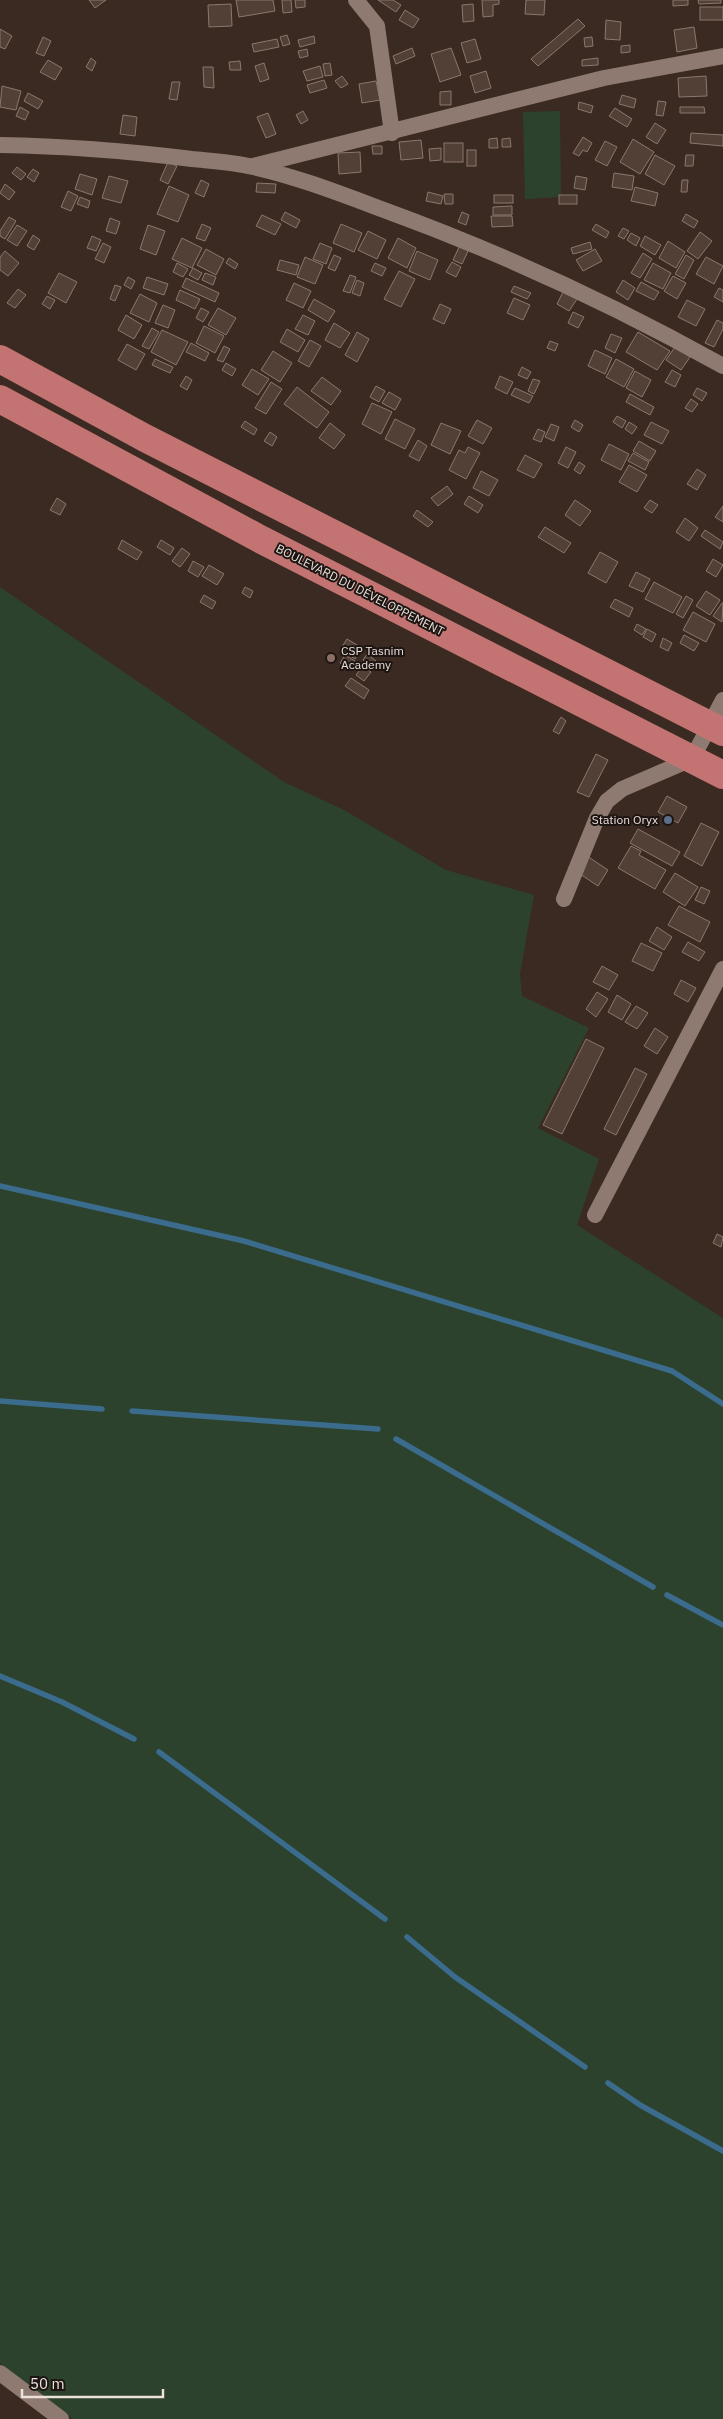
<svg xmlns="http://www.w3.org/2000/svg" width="723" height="2419" viewBox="0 0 723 2419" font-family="'IBM Plex Sans',sans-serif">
<rect width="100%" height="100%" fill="#3b2a21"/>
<g fill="#2d422d">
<path d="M560 111 561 197 525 199 523 112Z"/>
<path d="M0 587 284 782 344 810 446 870 534 895 520 974 522 996 589 1028 538 1128 599 1159 577 1225 723 1318V2419H73L0 2363Z"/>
</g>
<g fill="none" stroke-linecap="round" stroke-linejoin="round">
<g stroke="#3b6c8d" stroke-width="5.5">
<path d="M0 1186 244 1241 672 1371 723 1404"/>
<path d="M0 1401 102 1409"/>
<path d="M132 1411 378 1429"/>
<path d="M396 1439 653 1587"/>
<path d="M667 1595 723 1625"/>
<path d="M0 1676 62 1702 134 1739"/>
<path d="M159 1752 385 1919"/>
<path d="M407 1937 455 1977 585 2067"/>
<path d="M608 2083 640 2105 723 2151"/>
</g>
</g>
<g fill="#523f36" stroke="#8b776d">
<path d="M89 0H106L95 8Z"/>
<path d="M236 0H273L275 11 239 17Z"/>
<path d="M282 0H291L292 12 283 13Z"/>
<path d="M295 0H305V7L296 8Z"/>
<path d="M378 0H393L401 5 396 12Z"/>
<path d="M482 0H499V4L493 5V16L483 17Z"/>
<path d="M526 0H545L544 15 525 14Z"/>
<path d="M673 0H688V5L673 6Z"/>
<path d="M698 0H721V3L699 4Z"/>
<path d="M231 4 232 26 209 27 208 5Z"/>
<path d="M473 4 474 21 463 22 462 5Z"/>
<rect x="700" y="7" width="23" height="13"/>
<path d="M405 10 419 19 413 28 399 20Z"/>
<path d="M578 19 585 26 538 66 531 59Z"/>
<path d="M606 20 621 22 620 40 605 39Z"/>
<path d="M694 27 697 48 677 52 674 30Z"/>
<path d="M0 29 12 36 5 49 0 47Z"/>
<path d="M287 35 290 44 283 46 280 37Z"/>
<path d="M314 36 315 43 300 47 298 40Z"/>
<path d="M43 37 51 41 44 56 36 53Z"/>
<path d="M592 37 593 46 585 47 584 38Z"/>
<path d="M277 39 279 47 254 52 252 44Z"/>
<path d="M475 39 481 59 467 63 461 43Z"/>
<path d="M630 45V52L621 53V46Z"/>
<path d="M412 48 415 56 396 64 393 56Z"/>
<path d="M451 48 461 75 440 82 431 54Z"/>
<path d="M307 49 308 56 300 58 298 51Z"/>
<path d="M91 58 96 62 92 71 86 67Z"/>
<path d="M598 58V65L582 66V60Z"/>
<path d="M48 60 62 68 55 80 40 72Z"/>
<path d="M240 61 241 70H230L229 62Z"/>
<path d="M264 63 269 79 260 82 255 66Z"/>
<path d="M330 63 332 75 325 76 323 64Z"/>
<path d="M320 66 323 77 307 81 303 71Z"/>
<path d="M203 67H213L214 88 204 87Z"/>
<path d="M486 71 491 88 475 93 470 76Z"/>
<path d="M342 76 348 84 341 88 335 81Z"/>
<path d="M706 76 707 96 679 97 678 78Z"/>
<path d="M324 80 327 88 310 93 307 85Z"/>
<path d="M376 81 380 100 362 103 359 84Z"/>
<path d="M172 82H180L177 100 169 99Z"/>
<path d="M2 86 21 91 16 110 0 107Z"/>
<path d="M451 91V105H440V92Z"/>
<path d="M28 93 43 101 38 109 24 101Z"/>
<path d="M622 95 636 99 634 108 619 104Z"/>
<path d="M658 101 666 102 663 116 656 115Z"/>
<path d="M579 102 593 106 591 113 578 109Z"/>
<path d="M20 107 29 112 25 120 16 116Z"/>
<path d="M680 107H704L705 113H680Z"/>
<path d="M615 108 632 119 627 127 609 116Z"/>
<path d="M303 111 308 120 301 124 296 115Z"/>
<path d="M268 113 276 134 266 138 257 117Z"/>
<path d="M123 115 137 117 135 136 120 134Z"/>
<path d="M655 123 666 130 657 144 646 137Z"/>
<path d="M691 133 723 135V146L690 143Z"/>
<path d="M583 137 592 143 587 152 583 150 579 156 573 153Z"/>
<path d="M497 138 498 148H489V139Z"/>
<path d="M510 138 511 147H502V139Z"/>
<path d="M633 139 654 152 640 174 620 162Z"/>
<path d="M421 140 423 158 401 160 399 142Z"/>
<path d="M605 141 617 147 607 166 595 160Z"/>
<rect x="444" y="143" width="19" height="19"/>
<path d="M372 146H382V154H373Z"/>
<path d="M441 148V160L430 161 429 149Z"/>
<rect x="467" y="150" width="9" height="16"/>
<path d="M360 152 361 172 339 174 338 153Z"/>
<path d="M655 155 675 166 664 185 645 174Z"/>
<path d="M686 155H694L693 166H685Z"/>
<path d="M168 162 177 166 168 184 160 180Z"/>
<path d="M17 167 26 174 21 180 12 173Z"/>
<path d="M33 169 39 173 34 182 27 177Z"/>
<path d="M614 173 634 176 632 190 612 187Z"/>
<path d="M80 174 97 179 92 195 75 189Z"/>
<path d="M109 176 128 181 121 203 102 198Z"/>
<path d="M576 176 587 178 585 190 574 188Z"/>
<path d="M201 180 209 184 204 197 195 193Z"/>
<path d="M682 180H688L687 192H681Z"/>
<path d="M257 183 276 184 275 193 256 192Z"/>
<path d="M5 184 15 192 9 200 0 193Z"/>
<path d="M169 186 189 195 178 222 157 214Z"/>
<path d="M635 187 658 193 655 206 631 201Z"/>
<path d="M68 191 78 196 71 211 61 207Z"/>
<path d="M428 192 443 196 441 204 426 201Z"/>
<path d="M444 194H453V204H445Z"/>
<rect x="494" y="195" width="19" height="8"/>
<rect x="559" y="195" width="18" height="9"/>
<path d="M80 197 90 201 88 208 77 204Z"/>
<path d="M512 206V215H493V207Z"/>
<path d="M285 212 300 220 296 228 281 220Z"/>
<path d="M462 212 469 215 466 225 458 222Z"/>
<path d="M686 214 698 221 694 228 682 221Z"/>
<path d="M262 215 281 224 275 235 256 226Z"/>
<path d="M491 216H512L513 226 492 227Z"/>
<path d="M9 217 16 221 5 239 0 236V231Z"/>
<path d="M110 218 120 222 116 234 106 231Z"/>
<path d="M202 224 211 228 205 241 196 238Z"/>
<path d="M341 224 362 233 354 252 333 243Z"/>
<path d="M596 224 609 232 606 238 592 230Z"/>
<path d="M17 225 27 231 17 246 7 240Z"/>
<path d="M148 225 165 231 156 255 140 249Z"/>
<path d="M623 228 629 231 624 239 618 236Z"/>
<path d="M368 231 386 240 377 259 358 250Z"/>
<path d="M700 232 712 241 698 259 687 251Z"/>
<path d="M631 233 640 238 636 246 627 240Z"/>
<path d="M33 235 40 240 34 250 27 246Z"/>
<path d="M92 236 101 240 96 251 87 248Z"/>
<path d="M645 236 661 245 655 255 640 246Z"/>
<path d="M182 238 202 248 192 268 172 259Z"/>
<path d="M398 238 416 248 407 268 388 258Z"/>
<path d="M668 241 685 252 676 268 659 258Z"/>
<path d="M590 242 592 249 573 254 571 248Z"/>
<path d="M103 243 111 247 104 263 95 259Z"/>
<path d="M320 243 332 248 326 264 313 259Z"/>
<path d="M461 243 470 247 462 264 453 260Z"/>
<path d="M206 249 224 259 216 275 197 265Z"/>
<path d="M595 249 602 261 583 271 576 260Z"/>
<path d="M5 251 19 263 8 276 0 270V257Z"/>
<path d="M417 251 438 260 430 280 409 271Z"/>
<path d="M643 253 652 259 640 278 631 273Z"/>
<path d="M334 255 341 258 335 271 328 268Z"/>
<path d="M686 255 694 260 684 279 675 274Z"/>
<path d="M305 257 323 265 315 284 297 277Z"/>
<path d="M706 257 723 266 714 284 696 274Z"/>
<path d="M229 258 238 264 235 269 226 263Z"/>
<path d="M280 260 299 265 296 275 277 270Z"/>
<path d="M452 262 461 267 456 277 446 272Z"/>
<path d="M177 263 188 269 183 277 173 272Z"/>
<path d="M375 263 386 268 382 276 371 271Z"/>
<path d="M653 263 671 273 663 289 644 280Z"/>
<path d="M193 268 202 273 198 280 189 275Z"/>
<path d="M399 271 415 279 401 307 384 299Z"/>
<path d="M59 273 77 282 66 303 48 293Z"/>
<path d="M205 273 216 277 213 285 202 280Z"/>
<path d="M350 275 356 277 350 293 343 291Z"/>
<path d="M673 276 686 283 677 299 664 291Z"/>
<path d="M128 277 135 281 131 289 124 285Z"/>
<path d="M147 277 168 284 164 295 143 288Z"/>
<path d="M186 278 219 293 215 302 182 287Z"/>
<path d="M357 280 364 283 360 296 352 293Z"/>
<path d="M623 280 635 288 628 300 616 292Z"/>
<path d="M641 282 659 292 654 300 636 291Z"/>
<path d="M294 283 311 291 303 308 286 300Z"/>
<path d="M115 285 121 287 115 301 110 299Z"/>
<path d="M514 286 531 293 527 299 511 292Z"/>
<path d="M565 288 579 296 569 311 557 304Z"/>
<path d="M719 288 723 290V302L714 297Z"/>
<path d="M18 289 26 295 15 308 7 303Z"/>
<path d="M180 290 200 299 195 309 176 300Z"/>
<path d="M140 294 157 303 149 322 130 313Z"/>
<path d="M47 296 55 300 50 309 42 304Z"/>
<path d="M514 298 530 305 523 320 507 313Z"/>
<path d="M314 299 335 311 328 322 308 310Z"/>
<path d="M687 300 705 309 696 326 678 317Z"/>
<path d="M440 304 451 309 444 324 433 319Z"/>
<path d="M163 305 175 310 168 328 155 323Z"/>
<path d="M201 308 209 312 203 322 196 318Z"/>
<path d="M218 308 236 318 226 335 208 325Z"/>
<path d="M573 312 584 317 578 328 568 323Z"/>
<path d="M126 315 142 325 134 339 118 330Z"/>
<path d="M303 315 315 321 308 335 295 329Z"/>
<path d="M717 320 723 323V329L714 347 705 343Z"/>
<path d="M334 323 350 333 340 348 325 340Z"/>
<path d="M204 326 224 336 215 353 196 343Z"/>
<path d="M152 328 159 332 149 349 142 346Z"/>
<path d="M287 329 305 340 298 352 280 342Z"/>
<path d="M162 330 188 342 176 365 151 352Z"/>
<path d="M357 332 369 339 357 362 345 355Z"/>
<path d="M638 332 670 351 657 370 626 352Z"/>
<path d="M611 334 622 338 615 353 605 348Z"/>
<path d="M310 340 321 346 309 367 298 361Z"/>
<path d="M550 341 558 344 555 351 547 348Z"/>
<path d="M191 343 209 353 205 361 186 352Z"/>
<path d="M127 344 145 354 136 370 118 360Z"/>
<path d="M224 346 230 349 223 362 217 360Z"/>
<path d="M675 347 690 357 681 370 666 360Z"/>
<path d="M595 350 612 358 605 374 588 366Z"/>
<path d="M273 351 292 363 280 382 261 370Z"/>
<path d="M155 359 173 367 170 373 152 365Z"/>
<path d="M616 359 634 369 624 387 606 377Z"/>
<path d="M226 363 236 369 232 376 222 370Z"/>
<path d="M522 367 531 372 527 379 518 375Z"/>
<path d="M252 369 269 379 258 395 242 385Z"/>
<path d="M672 370 681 375 675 387 665 382Z"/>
<path d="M635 371 651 380 642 397 626 388Z"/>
<path d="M186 376 192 380 187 390 180 386Z"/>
<path d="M500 376 513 382 507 394 495 388Z"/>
<path d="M322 377 341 391 331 405 311 391Z"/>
<path d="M533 379 540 381 534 394 528 391Z"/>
<path d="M271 382 282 389 266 414 255 408Z"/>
<path d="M376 386 385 391 379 402 370 397Z"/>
<path d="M297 387 329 412 317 428 284 404Z"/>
<path d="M515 388 533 396 529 403 511 395Z"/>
<path d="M697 388 707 393 702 401 693 395Z"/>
<path d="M389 392 401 399 395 410 382 403Z"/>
<path d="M630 394 654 407 650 415 626 402Z"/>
<path d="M691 399 698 404 692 412 685 408Z"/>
<path d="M372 403 392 412 381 434 362 424Z"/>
<path d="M617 416 626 421 622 428 613 422Z"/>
<path d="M395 419 415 429 405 449 385 439Z"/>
<path d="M477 420 492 428 483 444 468 436Z"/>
<path d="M575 420 583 425 579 432 571 427Z"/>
<path d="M245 421 257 429 254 435 241 427Z"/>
<path d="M629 422 637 427 632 434 625 429Z"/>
<path d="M651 422 669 431 662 444 644 435Z"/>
<path d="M330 423 345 435 334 449 319 438Z"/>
<path d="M441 423 461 431 450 454 431 445Z"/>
<path d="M551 424 559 427 554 441 545 437Z"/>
<path d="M538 429 545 432 541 442 533 439Z"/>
<path d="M270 432 277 437 272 446 264 441Z"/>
<path d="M418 440 427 446 419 461 409 456Z"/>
<path d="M639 441 656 451 650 461 633 451Z"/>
<path d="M609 444 629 454 621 470 601 460Z"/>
<path d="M468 447 480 453 466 479 449 470 459 450 465 453Z"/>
<path d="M566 447 576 452 568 468 558 463Z"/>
<path d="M633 453 649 462 645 470 628 461Z"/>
<path d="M525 455 542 464 534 478 517 470Z"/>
<path d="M579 462 585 466 580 474 574 470Z"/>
<path d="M629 465 647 475 637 492 619 482Z"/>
<path d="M697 469 706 475 697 490 687 484Z"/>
<path d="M481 471 498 480 489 496 473 488Z"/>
<path d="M447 486 453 494 438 506 431 498Z"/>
<path d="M469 496 483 505 478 513 464 504Z"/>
<path d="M57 498 66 504 60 515 50 510Z"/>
<path d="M575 500 591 511 580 526 565 515Z"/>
<path d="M650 500 658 505 652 513 644 508Z"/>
<path d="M723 506V522L715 517Z"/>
<path d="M417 510 433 522 428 527 413 516Z"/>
<path d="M685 518 698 528 689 541 676 532Z"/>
<path d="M545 527 571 543 564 553 538 537Z"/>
<path d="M705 530 723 542 720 549 701 536Z"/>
<path d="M122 540 142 552 137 560 118 549Z"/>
<path d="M161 540 174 548 170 555 157 547Z"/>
<path d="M182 548 190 554 180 567 172 561Z"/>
<path d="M600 552 618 562 606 583 588 573Z"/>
<path d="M713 559 723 565 716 577 706 571Z"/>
<path d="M193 561 204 567 198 577 188 571Z"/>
<path d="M209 565 224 574 217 585 202 576Z"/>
<path d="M636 572 650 579 643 592 629 586Z"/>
<path d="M654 582 682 597 673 613 645 599Z"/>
<path d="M245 587 253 591 250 598 242 593Z"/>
<path d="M706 591 720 600 710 615 696 606Z"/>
<path d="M204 595 216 602 212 609 200 602Z"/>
<path d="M686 596 693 600 683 618 676 614Z"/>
<path d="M615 599 633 608 629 617 610 607Z"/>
<path d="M722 603H723L722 622 713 616Z"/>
<path d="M693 612 715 624 706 642 683 630Z"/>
<path d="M637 624 646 629 642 635 634 630Z"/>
<path d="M647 629 656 634 652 642 643 637Z"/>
<path d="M684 635 699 643 694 651 680 643Z"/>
<path d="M663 638 672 643 668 651 660 647Z"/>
<path d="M347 639 362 648 355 659 340 650Z"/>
<path d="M367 654 376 661 371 667 363 660Z"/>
<path d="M345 655 355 661 350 669 340 663Z"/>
<path d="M363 666 371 672 364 681 356 675Z"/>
<path d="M351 678 369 690 364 699 345 686Z"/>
<path d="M561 717 566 721 559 734 553 731Z"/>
<path d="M596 754 608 760 589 797 577 792Z"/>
<path d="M667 796 687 807 678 823 658 812Z"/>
<path d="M701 823 719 832 702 866 684 856Z"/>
<path d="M638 829 680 852 672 866 630 843Z"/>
<path d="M631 846 641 851 639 855 666 870 655 889 618 868Z"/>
<path d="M587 856 608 870 598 886 577 872Z"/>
<path d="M675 873 698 887 685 906 663 892Z"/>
<path d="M701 887 710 891 704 904 695 900Z"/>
<path d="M679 906 710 922 700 942 668 925Z"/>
<path d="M657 927 672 937 664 950 649 941Z"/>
<path d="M688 942 705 952 699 961 682 952Z"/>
<path d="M641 943 662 953 653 971 632 961Z"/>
<path d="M602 966 618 975 609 990 593 982Z"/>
<path d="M681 980 696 988 688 1002 674 994Z"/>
<path d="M597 992 608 999 596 1017 586 1009Z"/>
<path d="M617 995 631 1004 622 1020 608 1012Z"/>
<path d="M636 1006 648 1013 637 1029 625 1022Z"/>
<path d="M655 1028 668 1037 657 1054 644 1046Z"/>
<path d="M586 1039 604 1048 562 1134 543 1125Z"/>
<path d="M635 1068 647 1074 616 1135 604 1129Z"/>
<path d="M717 1234 723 1237 721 1247 713 1243Z"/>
</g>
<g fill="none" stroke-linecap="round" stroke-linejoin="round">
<g stroke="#8e7a70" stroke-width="16">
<path d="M356 0 377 26 392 133"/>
<path d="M0 145C65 146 128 151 192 159 212 161 233 162 253 167 298 177 341 194 384 210 502 253 614 305 723 366"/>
<path d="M253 166 604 78 723 56"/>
<path d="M564 899 597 818 607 801 622 789 692 759 723 700"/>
<path d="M595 1215 723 969"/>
<path d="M0 2373 61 2419"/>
</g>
<g stroke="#c37472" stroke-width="28">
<path d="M0 359 145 438 723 732"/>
<path d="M0 399 260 539 723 775"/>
</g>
</g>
<circle fill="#8d6e63" stroke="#1c1511" stroke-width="2" cx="331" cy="658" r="5"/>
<circle fill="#5c6f8a" stroke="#1c1511" stroke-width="2" cx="668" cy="820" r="5"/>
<g text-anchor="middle" stroke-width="4" stroke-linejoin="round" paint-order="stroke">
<g font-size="12" fill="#ede1dc" stroke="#1c1511">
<text transform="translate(360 590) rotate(27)" y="4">BOULEVARD DU DÉVELOPPEMENT</text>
</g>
<g font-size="12" fill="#ede1dc" stroke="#1c1511" text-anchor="start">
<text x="341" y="655">CSP Tasnim<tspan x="341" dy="14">Academy</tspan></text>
<text x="658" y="824" text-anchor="end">Station Oryx</text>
</g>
</g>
<path d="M22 2389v8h141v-8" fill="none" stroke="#ede1dc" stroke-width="2.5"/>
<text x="30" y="2389" font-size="15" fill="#ede1dc" stroke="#1c1511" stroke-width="4" paint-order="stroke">50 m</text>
</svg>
